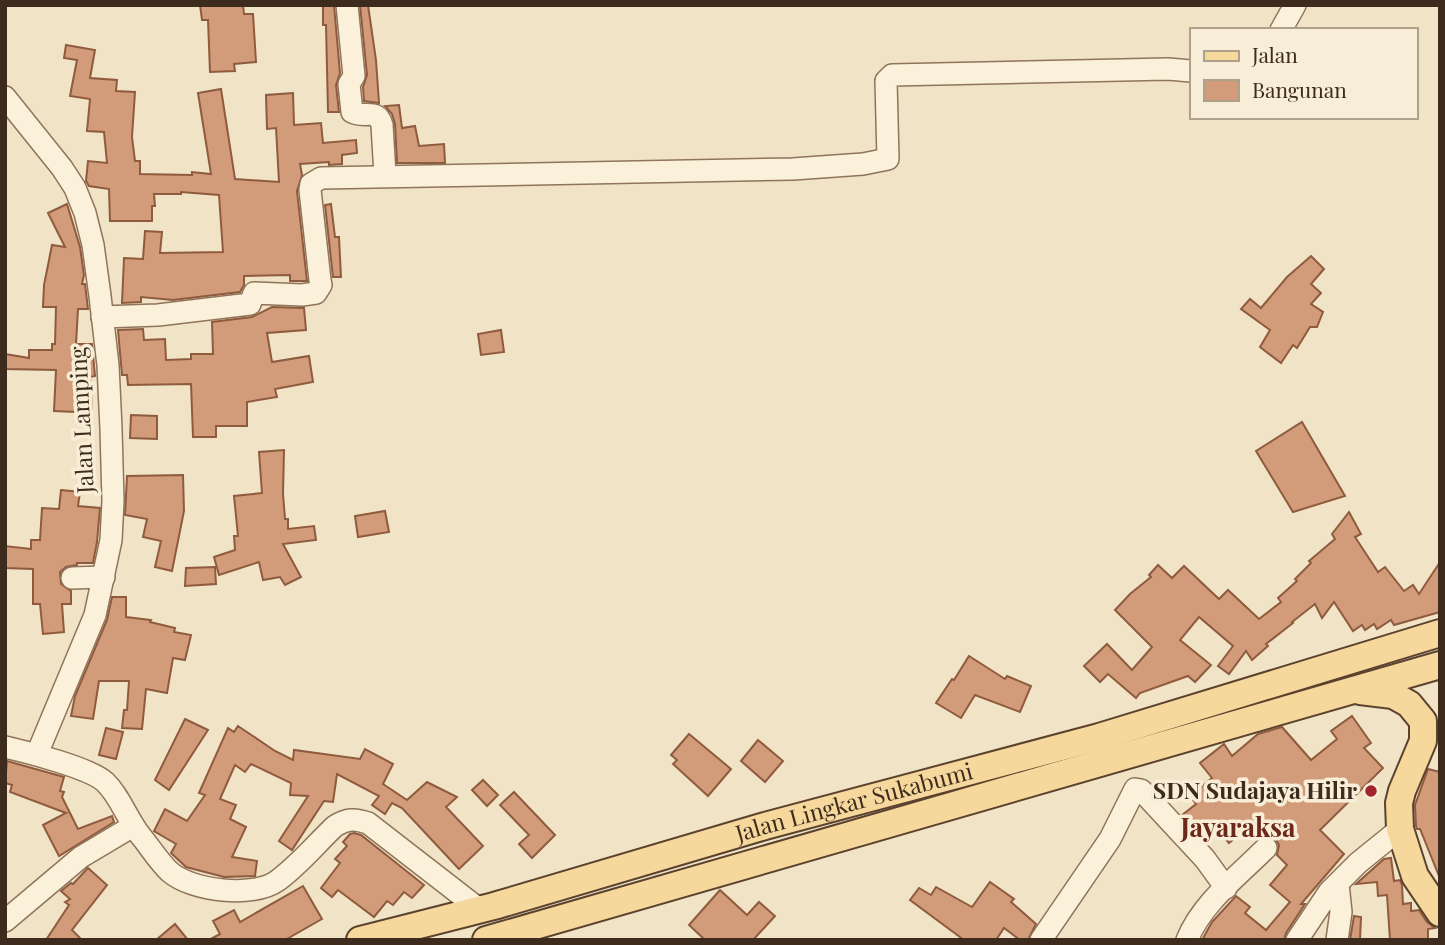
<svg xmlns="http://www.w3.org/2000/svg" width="1445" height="945" viewBox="0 0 1445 945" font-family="'Playfair Display',serif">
<rect width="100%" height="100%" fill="#f1e3c5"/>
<g fill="#d29b79" stroke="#8f5b3e" stroke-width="2">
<path d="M200 5H243L244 14H253L256 62 234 64 235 71 210 72 208 20H202Z"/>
<path d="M323 5H334L340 73 336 85 339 112H328L326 25H323Z"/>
<path d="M360 5H368L376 60 379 103 364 101 363 87 367 75Z"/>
<path d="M66 45 95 50 90 78 117 80 116 91 135 92 132 137 135 161H140V174L192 175V172L211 174 198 93 221 89 235 179 279 182 276 128 267 129 266 95 293 93 294 125 321 123 323 143 356 140 357 153 342 155V164L329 165V162L300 164 302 175 297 191 307 281H290V275L244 276V285L240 292 173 300 141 297V302L122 303 124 258 143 259 145 231 162 232 160 253 223 252 219 195 181 192V194H154L155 206H152V221H110L109 189 89 186 86 181 88 161 107 163 104 132 87 131 90 99 70 96 77 60 64 58Z"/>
<path d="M399 105 402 128 415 126 419 146 444 144 445 163H397L395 124 392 114 385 106Z"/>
<path d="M67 204 80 247 84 275 82 284H85L88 309H78L76 344H92L95 376 90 377 92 409 76 412 54 411 56 370 5 369V354L29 358V350H52V344H55L56 307H43L44 285 52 245 65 247 48 213Z"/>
<path d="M331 204 335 237H339L341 277H333L325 205Z"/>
<path d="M1311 256 1324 269 1311 284 1321 293 1311 304 1323 312 1317 327H1310L1297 348 1293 345 1281 363 1260 347 1270 330 1241 309 1250 299 1261 308 1287 277Z"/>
<path d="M272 307 304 308 306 330 267 333 272 362 309 356 313 382 275 389 277 397 247 402V426H216V437H193L191 384 128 385 127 375H122L118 330 143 329 144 340 165 339 166 360 191 359V354H213L212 322 252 317Z"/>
<path d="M501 330 504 352 481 355 478 334Z"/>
<path d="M131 415 157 416V439L130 438Z"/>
<path d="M1302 422 1345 496 1293 512 1256 451Z"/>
<path d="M284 450 283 494 285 519H288V529L314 526 316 540 283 544 301 577 285 585 280 577 263 580 259 562 219 575 214 557 235 550 234 536H238L234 496 262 493 259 452Z"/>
<path d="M183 475 184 511 172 571 155 567 161 541 143 537 147 519 125 515 127 476Z"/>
<path d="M61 490 80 492 78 506 100 508 97 542 93 563H77V565L66 567 60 572 61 584 71 591V604H62L64 632 43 634 40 604H33V569L5 568V546L31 549V540H40L42 508 59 509Z"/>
<path d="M385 511 389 532 358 537 355 516Z"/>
<path d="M1349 512 1361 534 1355 537 1378 572 1385 567 1404 591 1413 585 1419 594 1440 562V612L1394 625 1391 620 1377 629 1374 624 1365 630 1362 625 1353 631 1334 602 1322 618 1315 604 1292 622 1293 623 1266 644 1268 646 1252 660 1246 651 1229 674 1218 666 1233 646 1199 617 1180 640 1211 665 1195 682 1188 676 1140 693 1136 698 1108 674 1100 682 1084 666 1107 644 1132 670 1152 647 1115 610 1130 594 1151 577 1149 575 1158 565 1172 578 1184 566 1219 599 1228 590 1259 619 1281 602 1278 598 1297 581 1295 579 1311 563 1309 561 1335 539 1332 534Z"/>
<path d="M215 567 216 584 185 586 186 568Z"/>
<path d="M112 597H126V617L151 620 150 622 175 628 174 632 191 635 185 660 173 658 167 693 146 689 142 729 122 728 124 710H127L129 681H99L93 719 71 716 75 696 107 620Z"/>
<path d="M969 656 1005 679 1007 676 1031 686 1020 712 975 695 961 718 936 703 952 679 954 680Z"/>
<path d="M1352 716 1371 743 1364 748 1383 768 1320 830 1344 854 1301 904H1305L1286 933 1284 940H1202L1212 922 1236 896 1250 907 1245 913 1266 930 1290 902 1270 885 1287 865 1277 855 1279 845 1275 838 1269 835 1260 837 1249 826 1229 843 1218 830 1206 841 1182 815 1196 804 1190 796 1212 778 1200 763 1224 744 1232 756 1258 734 1282 727 1311 760 1337 739 1331 731Z"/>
<path d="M185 719 208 730 169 790 155 780Z"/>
<path d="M238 726 275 751 293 760 294 750 360 759 365 749 393 764 383 784 407 800 427 782 457 797 446 807 483 846 459 869 402 808 392 803 385 814 372 805 379 796 337 774 333 802 324 801 292 850 279 841 308 796 290 795 291 783 251 764 245 772 235 765 220 799 236 805 230 819 246 827 232 857 257 861 255 876 224 877 186 867 171 853 176 844 154 831 165 809 187 821 205 795 199 793 228 728 234 732Z"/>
<path d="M106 728 123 732 116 759 99 755Z"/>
<path d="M689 734 731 769 708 796 673 764 677 760 671 755Z"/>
<path d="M758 740 783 761 765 782 741 761Z"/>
<path d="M7 761 64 777 60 791 64 792 62 797 78 829 112 816 114 822 59 856 43 825 66 813 10 792 12 785 5 783Z"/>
<path d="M1428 769 1440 772 1439 876 1420 829H1417L1416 826 1415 805Z"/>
<path d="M483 780 498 795 487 806 472 790Z"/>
<path d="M514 792 555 835 532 858 519 844 529 835 500 805Z"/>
<path d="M354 833 361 835 424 885 412 898 404 892 393 905 387 901 374 917 338 890 332 897 321 888 340 863 335 859 347 846 343 842 350 834Z"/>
<path d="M1391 858 1394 881 1400 880 1402 885 1403 904 1411 903V911L1419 910 1427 922 1435 928 1428 929V940H1390L1387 895 1378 896 1377 882 1356 884 1384 859Z"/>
<path d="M88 868 107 885 72 930 82 940H46L69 905 65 902 70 899 61 891 71 883 73 884Z"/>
<path d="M990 882 1014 899 1011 902 1036 924 1028 940H1020L1004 928 996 940H964L910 900 919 888 931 895 936 887 972 907Z"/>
<path d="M303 886 322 919 285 940H209L220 934 213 921 234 910 240 922Z"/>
<path d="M720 890 747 915 759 902 775 916 753 940H705L689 925Z"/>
<path d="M1354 916 1361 917 1360 940H1350Z"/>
<path d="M175 924 188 940H156Z"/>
</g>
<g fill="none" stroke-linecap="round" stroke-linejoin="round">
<g stroke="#8e745a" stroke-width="24">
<g id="minor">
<path d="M347 5 354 76 349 84 352 112C364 119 377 107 382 125L385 175"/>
<path d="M1281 30 1295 5"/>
<path d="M5 97 62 168 75 188 85 213 93 245 100 296 108 365 111 429 113 501 111 540 95 615 37 754"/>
<path d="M102 317 158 315 250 304 254 293 302 295 316 293 321 285 320 280 310 190 311 184 321 178 793 169 863 164 888 159 886 81 892 75 1168 69 1191 71"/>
<path d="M72 578 104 577"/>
<path d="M5 747C27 752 90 768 105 782 120 796 127 819 140 835 150 847 159 862 170 872 192 891 253 898 277 881 298 866 316 844 335 826 347 819 354 818 368 823L479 909"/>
<path d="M5 921 81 857 133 826"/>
<path d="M1041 940 1110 839 1135 789 1141 790 1205 859 1226 888"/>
<path d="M1187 940C1202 903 1238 876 1266 848"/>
<path d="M1297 940 1329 892 1358 863 1400 829"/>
<path d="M1337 940 1341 912 1338 884"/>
</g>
</g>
<g stroke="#5b422e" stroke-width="30">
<g id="major">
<path d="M1360 691 1393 695 1409 704 1423 721V741L1402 791 1399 803 1400 829 1415 876 1440 913"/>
<path id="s1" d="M360 940 494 906 765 826 1099 737 1440 633"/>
<path d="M486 940 1440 665"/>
</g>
</g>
<use href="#minor" stroke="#fbf0d9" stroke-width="21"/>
<use href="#major" stroke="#f6d79c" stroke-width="26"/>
</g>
<circle fill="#a1252a" stroke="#f8edd6" stroke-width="2.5" cx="1371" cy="791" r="7"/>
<g text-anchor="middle" stroke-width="7" stroke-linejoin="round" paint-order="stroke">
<g font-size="23" fill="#3d2c1e" stroke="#f8edd6">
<text transform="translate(82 420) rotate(-93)" y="8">Jalan Lamping</text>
<text dy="8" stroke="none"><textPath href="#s1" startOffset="513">Jalan Lingkar Sukabumi</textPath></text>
</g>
<g font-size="23" font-weight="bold" fill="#3d2c1e" stroke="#f8edd6" text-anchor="end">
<text x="1357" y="799">SDN Sudajaya Hilir</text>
</g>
<g font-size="26" font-weight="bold" fill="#6c291b" stroke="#f8edd6">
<text x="1238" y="837">Jayaraksa</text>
</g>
</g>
<rect width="1445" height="945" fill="none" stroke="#3d2c1e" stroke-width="14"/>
<rect x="1190" y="28" width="228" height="91" fill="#f8edd6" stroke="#ada08c" stroke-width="2"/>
<rect x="1204" y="51" width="35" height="10" fill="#f6d79c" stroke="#ada08c" stroke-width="2"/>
<text x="1252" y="63" font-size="21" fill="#3d2c1e">Jalan</text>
<rect x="1204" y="80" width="35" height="21" fill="#d29b79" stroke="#ada08c" stroke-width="2"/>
<text x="1252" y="98" font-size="21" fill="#3d2c1e">Bangunan</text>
</svg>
